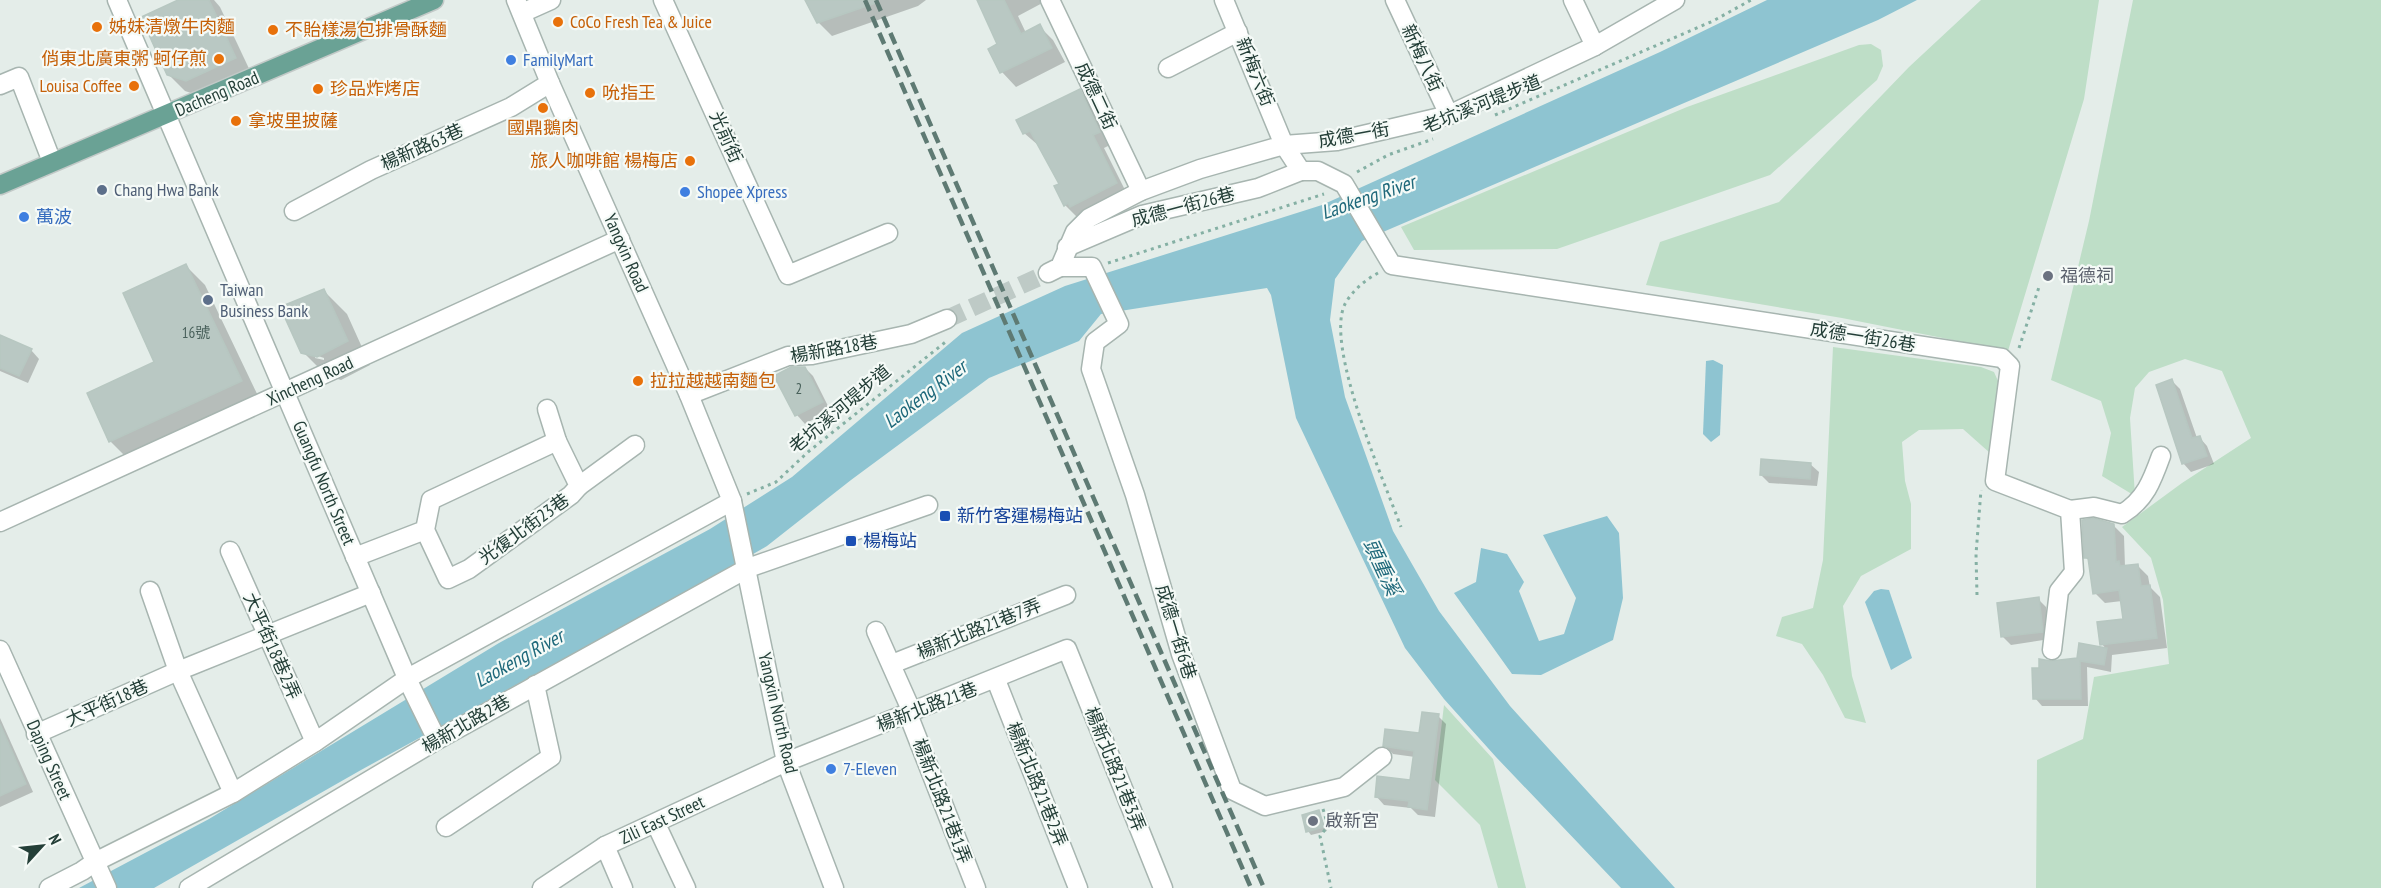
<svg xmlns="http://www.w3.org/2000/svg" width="2381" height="888" viewBox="0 0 2381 888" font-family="'PT Sans Narrow','Noto Sans TC',sans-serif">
<rect width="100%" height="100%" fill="#e4ede9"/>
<g fill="#bedec7">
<path d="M1981 0H2099L2084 99 2008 351 1842 318 1646 285 1660 242 1779 202 1909 67Z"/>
<path d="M2133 0H2381V888H2036L2037 760 2083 739 2094 677 2169 664 2163 600 2151 558 2122 527 2182 483 2251 438 2222 371 2185 359 2149 372 2135 388 2130 418 2135 496 2102 476 2111 433 2101 401 2051 380 2089 221Z"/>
<path d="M1871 44 1881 50 1883 66 1877 80 1770 175 1557 249 1414 250 1401 227 1687 107 1859 45Z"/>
<path d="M1833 347 1981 367 1994 372 1998 381 1990 453 1963 429 1919 430 1902 442 1905 481 1911 504V549L1861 576 1843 606 1852 676 1866 723 1845 718 1823 675 1802 644 1776 636 1782 617 1813 608 1823 560Z"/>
<path d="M1444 705 1493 759 1526 888H1498L1480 825 1435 780Z"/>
</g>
<g fill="#8ec4d1">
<path d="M1767 0H1917L1878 20 1362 241 1335 279 1330 320 1345 397 1393 531 1439 611 1510 706 1675 888H1621L1496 757 1444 699 1405 648 1296 418 1271 295 1267 288 1101 314 1079 341 989 378 851 480 767 546 722 572 361 770 154 888H79L209 819 499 643 710 529 792 477 962 333 1065 286 1322 205 1660 52Z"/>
<path d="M1713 360 1723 365 1720 435 1711 442 1703 434 1706 361Z"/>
<path d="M1607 516 1619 533 1623 598 1613 640 1541 675 1512 674 1454 593 1476 582 1481 548 1507 554 1524 582 1519 591 1539 641 1564 634 1576 598 1543 535Z"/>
<path d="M1881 589 1889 590 1912 658 1891 670 1865 602 1874 591Z"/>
</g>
<g fill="#0003" fill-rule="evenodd">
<path d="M182 0H214L220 7 252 75 203 97 185 91 168 74Z"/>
<path d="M807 0H926L918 6 832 36 818 22Z"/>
<path d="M978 0H1048L1018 16 1026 33 1039 26 1053 40 1065 62 1016 87 1002 72 990 49 999 45Z"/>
<path d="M1080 91 1092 103 1112 144 1104 148 1128 196 1077 217 1065 205 1061 184 1050 164 1038 145 1024 133Z"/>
<path d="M186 266 205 285 260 400 129 460 110 441 156 363Z"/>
<path d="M324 291 347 314 370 365 341 380 327 376 303 352ZM315 355 324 358V360L315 358Z"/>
<path d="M0 336 31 350 39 359 28 383 0 371Z"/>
<path d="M805 368 813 376 830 410 805 424 797 415 776 376Z"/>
<path d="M2172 381 2180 389 2197 438 2199 437 2207 446 2214 464 2191 472 2183 463Z"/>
<path d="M1810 464 1819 472 1817 486 1769 483 1761 475Z"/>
<path d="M2113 525 2124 536 2125 567 2138 566 2148 576 2150 587 2160 597 2167 648 2112 655 2111 672 2087 667 2088 706H2042L2035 698 2041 670 2051 663 2078 659 2106 649 2102 644 2124 620 2122 601 2105 603 2095 593 2090 561 2086 558Z"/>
<path d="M2038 599 2046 607 2050 639 2011 645 2003 637Z"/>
<path d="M1438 716 1446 724 1435 817 1418 815 1411 808 1384 805 1376 796 1412 782 1415 757 1393 754 1385 746 1421 734Z"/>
<path d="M0 718 33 792 0 807Z"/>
<path d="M1319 812 1327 831 1311 835 1308 831Z"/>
</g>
<g fill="#b9c8c3" stroke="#b7c7c1" stroke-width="1.5">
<path d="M178 0H209L236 58 186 81 167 75 141 17Z"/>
<path d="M805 0H876V3L817 23Z"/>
<path d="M977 0H1004L1021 34 1040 24 1052 48 1000 73 988 49 997 44Z"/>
<path d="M1080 89 1100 132 1093 135 1117 183 1070 207 1068 203 1064 206 1054 186 1059 184 1030 131 1023 134 1016 120Z"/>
<path d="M186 264 242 381 109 442 87 393 154 362 123 293Z"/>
<path d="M324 289 348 341 317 357 301 353 280 307Z"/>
<path d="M0 335 32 349 19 376 0 368Z"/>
<path d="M791 367H805L823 402 795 416 774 376Z"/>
<path d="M2172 379 2192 438 2200 436 2207 456 2182 464 2156 385Z"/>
<path d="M1761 459 1811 463 1810 479 1760 475Z"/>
<path d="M2093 518 2114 524 2116 562 2119 561 2120 566 2138 564 2141 586 2150 585 2157 638 2100 645 2097 622 2123 619 2119 590 2093 594 2088 558H2084L2082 520Z"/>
<path d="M2039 597 2043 632 2001 637 1997 603Z"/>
<path d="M2079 643 2107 648 2104 665 2080 661 2081 699H2033L2032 668H2039V659L2051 661 2077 658Z"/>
<path d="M1422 712 1439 714 1427 810 1408 807 1409 801 1375 797 1377 776 1410 780 1414 751 1383 746 1385 729 1419 733Z"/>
<path d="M0 724 26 784 0 796Z"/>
<path d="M1319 810 1324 827 1306 832 1302 815Z"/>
</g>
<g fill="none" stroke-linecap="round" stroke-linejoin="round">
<path stroke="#becac6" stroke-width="18" stroke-dasharray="18 9" stroke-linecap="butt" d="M947 319 1048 273"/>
<g stroke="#a7b5b0" stroke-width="21">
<g id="minor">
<path d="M117 0 410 685 437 740"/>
<path d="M516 0 550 83 689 395 732 501 786 762 834 888"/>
<path d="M663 0 788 275 888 233"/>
<path d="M1050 0 1141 191"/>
<path d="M1224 0 1284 145 1301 171H1318L1344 184 1392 265 2002 358 2010 366 1995 481 2070 510 2074 572 2059 591 2052 650"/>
<path d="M1395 0 1449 115"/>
<path d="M1573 0 1595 46"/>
<path d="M522 13 551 0"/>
<path d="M1168 68 1238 32"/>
<path d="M0 85 19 77 52 162"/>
<path d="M294 211 371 170 511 107 550 83"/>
<path d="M1067 247 1142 215 1258 188 1301 171"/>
<path d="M1060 267H1092L1119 324 1095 342 1091 369 1135 495 1181 654 1232 790 1265 806 1344 787 1382 757"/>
<path d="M1048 273 1060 267 1075 232 1089 218 1141 191 1200 169 1284 145 1337 141 1449 115 1595 46 1675 0"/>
<path d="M689 395 788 356 812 355 911 334 947 319"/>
<path d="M547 409 557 441"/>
<path d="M579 486 635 445"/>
<path d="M2070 510 2094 507 2122 514C2145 500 2152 481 2161 456"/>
<path d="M0 522 620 239"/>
<path d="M230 551 315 742"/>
<path d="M355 557 425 530 448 579 469 569 571 495 579 486 557 441 431 500 425 530"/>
<path d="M150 591 178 671 233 793"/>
<path d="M876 631 912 712"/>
<path d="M0 650 107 888"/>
<path d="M892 664 1066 595"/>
<path d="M996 680 1078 888"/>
<path d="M908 714 976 888"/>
<path d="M36 734 178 671 371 593"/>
<path d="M656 824 686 888"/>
<path d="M446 827 551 757 535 685"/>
<path d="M605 846 623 888"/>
<path d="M49 888 82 871 95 862 233 793 315 742 408 678 732 501"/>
<path d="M189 888 437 740 748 568 928 505"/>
<path d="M542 888 605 846 786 762 1067 649 1163 888"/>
</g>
</g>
<g stroke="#c2c9c7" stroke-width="21">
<path id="major" d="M0 185 434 0"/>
</g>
<g stroke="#85b0a4" stroke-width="3" stroke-dasharray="3 4.5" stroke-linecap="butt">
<path d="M1495 115 1713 21 1751 0"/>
<path d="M1357 172 1388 155 1433 139"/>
<path d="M1108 263 1324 194"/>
<path d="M1378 273C1365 280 1352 291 1345 304 1324 346 1385 483 1401 527"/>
<path d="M2019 348 2040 284"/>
<path d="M747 494 776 482 808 452 948 340"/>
<path d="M1977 595 1976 554 1981 490"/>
<path d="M1323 809 1328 826 1320 836 1331 888"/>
</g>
<use href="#minor" stroke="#fff" stroke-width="18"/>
<use href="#major" stroke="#6aa295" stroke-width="18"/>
<g stroke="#5e7a73" stroke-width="4.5" stroke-dasharray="12 6" stroke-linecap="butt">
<path d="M865 0 1251 888"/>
<path d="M876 0 1264 888"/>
</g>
</g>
<g fill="#e8710a" stroke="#f5faf7" stroke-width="2">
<circle cx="558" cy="22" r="6"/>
<circle cx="97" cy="27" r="6"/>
<circle cx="273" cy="30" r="6"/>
<circle cx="219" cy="59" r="6"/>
<circle cx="134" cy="86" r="6"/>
<circle cx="318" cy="89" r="6"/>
<circle cx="590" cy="93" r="6"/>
<circle cx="543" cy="108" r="6"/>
<circle cx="236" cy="121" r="6"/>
<circle cx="690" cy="161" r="6"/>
<circle cx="638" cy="381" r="6"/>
</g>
<g fill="#3f7fe0" stroke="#f5faf7" stroke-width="2">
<circle cx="511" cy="60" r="6"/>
<circle cx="685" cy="192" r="6"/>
<circle cx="24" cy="217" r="6"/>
<circle cx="831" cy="769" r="6"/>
</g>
<g fill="#5c6f8a" stroke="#f5faf7" stroke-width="2">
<circle cx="102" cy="190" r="6"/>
<circle cx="208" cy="300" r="6"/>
</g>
<g fill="#6b7280" stroke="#f5faf7" stroke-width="2">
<circle cx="2048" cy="276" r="6"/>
<circle cx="1313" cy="821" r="6"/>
</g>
<g fill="#1a4fb4" stroke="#f5faf7" stroke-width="2">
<rect x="939" y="510" width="12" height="12" rx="3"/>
<rect x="845" y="535" width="12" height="12" rx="3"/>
</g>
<g text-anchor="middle" stroke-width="4.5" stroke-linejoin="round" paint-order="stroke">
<g font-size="15" fill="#49615b">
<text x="196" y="338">16號</text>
<text x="799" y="394">2</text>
</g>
<g font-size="18" fill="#c56008" stroke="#f5faf7" text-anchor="start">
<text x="570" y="28">CoCo Fresh Tea &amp; Juice</text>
<text x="109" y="33">姊妹清燉牛肉麵</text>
<text x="285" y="36">不貽樣湯包排骨酥麵</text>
<text x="207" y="65" text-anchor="end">俏東北廣東粥 蚵仔煎</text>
<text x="122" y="92" text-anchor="end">Louisa Coffee</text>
<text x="330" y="95">珍品炸烤店</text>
<text x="602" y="99">吮指王</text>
<text x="248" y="127">拿坡里披薩</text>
<text x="543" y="134" text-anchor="middle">國鼎鵝肉</text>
<text x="678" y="167" text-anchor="end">旅人咖啡館 楊梅店</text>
<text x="650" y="387">拉拉越越南麵包</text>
</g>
<g font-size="18" fill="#243f38" stroke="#f5faf7">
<text transform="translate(1422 58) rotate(65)" y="6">新梅八街</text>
<text transform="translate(1255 72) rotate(68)" y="6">新梅六街</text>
<text transform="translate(217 94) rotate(-23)" y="6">Dacheng Road</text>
<text transform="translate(1096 96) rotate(65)" y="6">成德二街</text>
<text transform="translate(1482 104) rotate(-22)" y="6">老坑溪河堤步道</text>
<text transform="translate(1354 135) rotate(-10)" y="6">成德一街</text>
<text transform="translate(726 137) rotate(66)" y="6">光前街</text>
<text transform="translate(422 147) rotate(-24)" y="6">楊新路63巷</text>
<text transform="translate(1183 207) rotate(-15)" y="6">成德一街26巷</text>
<text transform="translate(626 253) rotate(66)" y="6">Yangxin Road</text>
<text transform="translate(1863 337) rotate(9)" y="6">成德一街26巷</text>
<text transform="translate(834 349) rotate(-10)" y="6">楊新路18巷</text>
<text transform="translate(310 381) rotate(-25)" y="6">Xincheng Road</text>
<text transform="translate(840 409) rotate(-40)" y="6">老坑溪河堤步道</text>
<text transform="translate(324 483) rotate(67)" y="6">Guangfu North Street</text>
<text transform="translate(524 529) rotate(-36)" y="6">光復北街23巷</text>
<text transform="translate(979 629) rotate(-22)" y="6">楊新北路21巷7弄</text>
<text transform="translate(1176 632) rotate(73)" y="6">成德一街6巷</text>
<text transform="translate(272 646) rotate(66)" y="6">大平街18巷2弄</text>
<text transform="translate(107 703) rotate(-24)" y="6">大平街18巷</text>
<text transform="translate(927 707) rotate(-21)" y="6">楊新北路21巷</text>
<text transform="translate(778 713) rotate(77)" y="6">Yangxin North Road</text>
<text transform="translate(466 724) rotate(-30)" y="6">楊新北路2巷</text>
<text transform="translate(49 760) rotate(66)" y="6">Daping Street</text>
<text transform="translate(1115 769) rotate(68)" y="6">楊新北路21巷3弄</text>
<text transform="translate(1037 784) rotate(68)" y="6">楊新北路21巷2弄</text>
<text transform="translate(942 801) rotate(69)" y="6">楊新北路21巷1弄</text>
<text transform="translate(662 820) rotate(-25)" y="6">Zili East Street</text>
</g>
<g font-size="18" fill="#366cbe" stroke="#f5faf7" text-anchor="start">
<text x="523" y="66">FamilyMart</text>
<text x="697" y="198">Shopee Xpress</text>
<text x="36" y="223">萬波</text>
<text x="843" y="775">7-Eleven</text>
</g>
<g font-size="18" fill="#4e5e75" stroke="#f5faf7" text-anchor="start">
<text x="114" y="196">Chang Hwa Bank</text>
<text x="220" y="296">Taiwan<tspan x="220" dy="21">Business Bank</tspan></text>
</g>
<g font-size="18" fill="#5b616d" stroke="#f5faf7" text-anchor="start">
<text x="2060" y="282">福德祠</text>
<text x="1325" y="827">啟新宮</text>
</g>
<g font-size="18" fill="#164399" stroke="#f5faf7" text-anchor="start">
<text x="957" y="522">新竹客運楊梅站</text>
<text x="863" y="547">楊梅站</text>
</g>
<g font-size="20" font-style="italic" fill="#1e687a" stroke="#f5faf7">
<text transform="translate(1368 197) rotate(-19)" y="7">Laokeng River</text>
<text transform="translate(925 394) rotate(-37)" y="7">Laokeng River</text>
<text transform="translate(1382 567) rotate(65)" y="7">頭重溪</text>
<text transform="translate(519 658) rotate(-29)" y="7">Laokeng River</text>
</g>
</g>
<g transform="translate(42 846) rotate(63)" stroke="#f5faf7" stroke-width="4.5" paint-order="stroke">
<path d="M0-4.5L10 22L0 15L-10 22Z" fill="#243f38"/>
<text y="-9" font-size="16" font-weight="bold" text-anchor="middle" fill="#243f38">N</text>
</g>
</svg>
